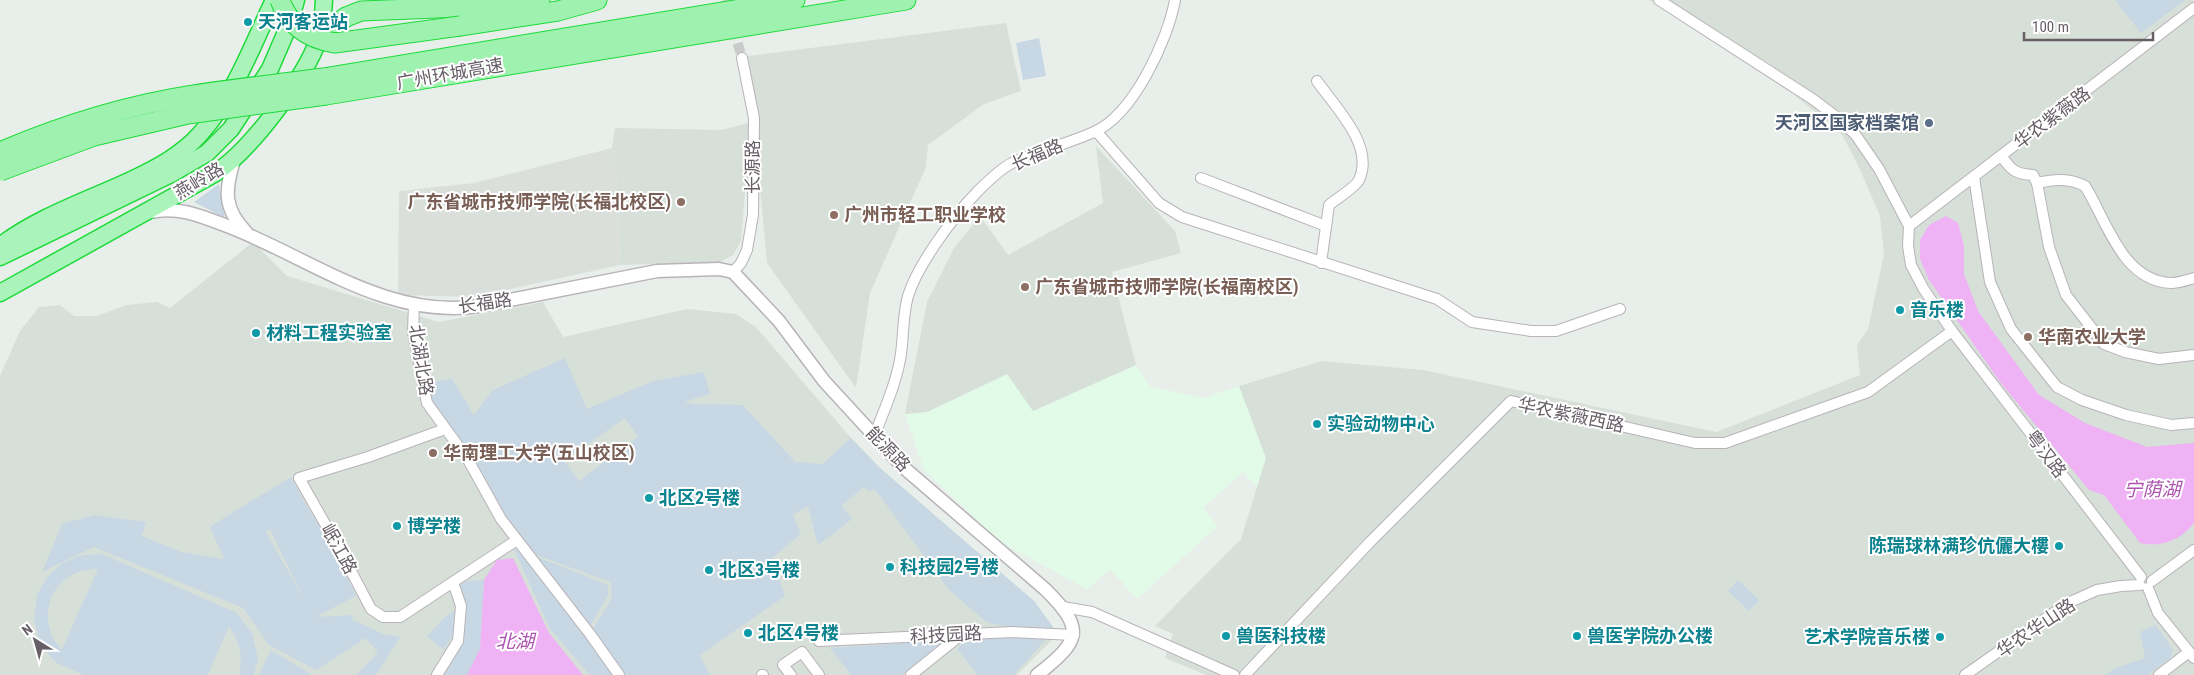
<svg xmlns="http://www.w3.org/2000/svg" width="2194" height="675" viewBox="0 0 2194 675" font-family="'Roboto Condensed','Noto Sans SC',sans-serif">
<rect width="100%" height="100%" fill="#e8efea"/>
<path fill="#e2fae8" d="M1136 365 1151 387 1204 398 1239 386 1266 458 1257 488 1243 472 1203 508 1218 526 1137 599 1110 569 1087 589 1000 542 924 470 905 414 927 412 1008 374 1033 411Z"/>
<path fill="#dadfdb" d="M612 148 617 182 620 265 473 297 398 295 399 191 474 183Z"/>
<g fill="#d7dfd9">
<path d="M1649 0H2194V675H1206L1165 658 1173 634 1155 626 1241 539 1266 458 1239 386 1322 361 1423 370 1716 432 1860 375 1857 345 1868 329 1884 254 1880 216 1857 163 1841 133 1792 93Z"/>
<path d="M1006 23 1021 91 984 104 928 145 926 167 870 293 856 388 767 263 748 56Z"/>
<path d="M751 122 741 241 733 255 720 262 620 265 617 182 612 148 615 128 722 130Z"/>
<path d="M1096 146 1175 231 1181 253 1112 272 1136 365 1033 411 1007 374 927 412 905 414 927 302 954 248 980 216 1008 255 1103 203Z"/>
<path d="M253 242 287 276 439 322 543 302 563 337 687 309 736 314 756 327 851 438 880 468 1034 601 1057 635 1017 675H0V376L20 331 39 307 60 305 74 316H97L126 305 157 302 170 308Z"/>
</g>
<g fill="#c8d7e4" fill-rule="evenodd">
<path d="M2115 0H2185L2141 33Z"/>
<path d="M1039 38 1046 76 1023 80 1016 43Z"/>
<path d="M219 184 225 218 194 202Z"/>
<path d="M565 358 587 409 653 381 704 372 710 394 684 402 693 404 743 405 795 462 822 464 851 438 880 468 1034 601 1059 635 988 623 950 591 874 488 870 492 864 487 841 506 852 519 818 545 808 506 793 515 801 534 772 558 785 596 700 655 710 675H623L590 634 612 597 611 582 528 552 430 407 429 383 452 379 474 415 493 390ZM625 418 638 437 579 481 564 461Z"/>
<path d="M291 477 308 508 335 550 356 596 315 617 352 615 353 620 383 634 400 637 376 675H356L378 653 366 638 316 670 269 645 243 608 94 547 42 572 62 524 94 515 146 522 142 536 181 552 224 559 210 527C237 509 264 494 291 477ZM273 528 270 530 306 603 266 532Z"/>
<path d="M514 549 533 556 615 675H590L550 629Z"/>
<path d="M102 554 237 613 252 633 258 658 254 675H239C243 656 240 643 229 626L208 675H84L55 662 40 643 34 619 37 595 47 577 63 563 82 555ZM98 569 62 649V650C58 645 53 639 51 633 39 599 63 568 98 569Z"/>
<path d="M535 556 608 585V596L590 626Z"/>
<path d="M484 580 480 649 467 675H437L458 641 460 610 453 635 444 650 427 636 444 618 461 606 453 582Z"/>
<path d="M1738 580 1759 600 1749 611 1728 591Z"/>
<path d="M2156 625 2173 650 2170 658 2148 675H2105L2116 668 2145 658 2140 632Z"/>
<path d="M965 638H1047L1014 675H978L957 649Z"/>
<path d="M948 640 902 675H851L830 648Z"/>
<path d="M271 650 309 673 310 675H259Z"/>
</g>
<g fill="#eeb2f5">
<path d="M1946 216 1958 223 1964 246V274L1978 311 2039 395 2085 423 2147 447 2194 443V523C2182 540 2160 548 2140 543L2104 495 2089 490 2000 382 1929 280 1920 259V240L1929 225Z"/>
<path d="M513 558 549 633 583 675H467L480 649 484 580 497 560Z"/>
</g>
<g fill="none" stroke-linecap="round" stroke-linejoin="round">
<path stroke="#c8cbc9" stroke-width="10" stroke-dasharray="10 5" stroke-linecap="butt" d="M725 0 742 58"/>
<g stroke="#b8b3b8" stroke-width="12">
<g id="minor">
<path d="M1659 0 1814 100 1839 119 1855 134 1879 169 1909 226 1908 246 1911 265 1923 288 1952 331 2141 577"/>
<path d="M1317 81C1336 108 1375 146 1359 180 1356 187 1336 199 1329 205L1321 263"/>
<path d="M1096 131 1159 203 1182 217 1437 299 1472 322 1531 331H1556L1620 309"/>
<path d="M2002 157C2012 171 2016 174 2033 175L2037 183 2049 247 2066 295 2104 344 2125 352 2159 359 2194 355"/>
<path d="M1974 177 1990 282 2011 329 2057 387 2082 400 2126 415 2171 425 2194 423"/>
<path d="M1201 178 1326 226"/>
<path d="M2037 183C2055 179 2069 178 2085 186 2107 221 2122 281 2171 283 2178 283 2187 280 2194 278"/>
<path d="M1909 226 2194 8"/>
<path d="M733 272 741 263 747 250 753 215 754 118 742 58"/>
<path d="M414 305 413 332 427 403 467 458 501 519 590 634 619 675"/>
<path d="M445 429 368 457 299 478 340 550 371 609 383 617H400L453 582"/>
<path d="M874 436C884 411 895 386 900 360 904 339 902 317 908 296 918 264 953 217 977 192 986 183 1000 169 1012 163 1038 151 1067 144 1094 132 1133 115 1168 40 1175 0"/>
<path d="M2152 581 2194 550"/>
<path d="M2148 588 2158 613 2194 658"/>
<path d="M1063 607 1092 612 1234 675"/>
<path d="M819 641 1013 632 1074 635"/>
<path d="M437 675 458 641 461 606 453 582 517 540"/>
<path d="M762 675H763"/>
<path d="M791 675 783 665 802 652 819 675"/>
<path d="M911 675 962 634"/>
<path d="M1245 675 1369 543 1511 401 1695 443H1725L1868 392 1952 331"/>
<path d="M1965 675 2068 603 2097 590 2121 586 2140 585"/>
<path d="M2159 675 2189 652"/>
</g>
</g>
<g stroke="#b8b3b8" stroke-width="15">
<g id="tertiary">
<path d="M234 160C225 190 223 208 246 232"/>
<path d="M150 212C179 206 201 216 227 226 309 257 387 320 479 306L657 271 719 269 733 272 779 321 824 381 903 467 1046 590C1086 630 1080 641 1037 675"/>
</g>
</g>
<g stroke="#1cdb38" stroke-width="19">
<g id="trunk">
<path d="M0 246C38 217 86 201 129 181 155 169 182 155 201 133 235 94 252 46 274 0"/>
<path d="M0 257 171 174 207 153 231 129 270 69 289 25 296 0"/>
<path d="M0 293 214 174C250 151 305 78 319 38 323 26 323 13 324 0"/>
</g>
</g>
<g stroke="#1cdb38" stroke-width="21">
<g id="motorway">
<path d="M460 26 558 11 597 0"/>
<path d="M319 37 346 17 361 11 488 6 540 0"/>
<path d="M323 78 795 0"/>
<path d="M326 95 906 0"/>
</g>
</g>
<use href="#minor" stroke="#fff" stroke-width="10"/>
<use href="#tertiary" stroke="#fff" stroke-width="12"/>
<use href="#trunk" stroke="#aaf4bc" stroke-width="16"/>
<use href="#motorway" stroke="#9ef1af" stroke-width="19"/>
<g stroke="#1cdb38" stroke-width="21" stroke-linecap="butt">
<g id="motorway-bridge">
<path d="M280 0C289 26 309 39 335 43L460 26"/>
<path d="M0 152C61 126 128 105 194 95 237 88 280 84 323 78"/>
<path d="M0 171 94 136 188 114 326 95"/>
</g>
</g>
<use href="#motorway-bridge" stroke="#9ef1af" stroke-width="19"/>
</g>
<g fill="#0f9aa8" stroke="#fff" stroke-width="2">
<circle cx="248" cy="22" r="5"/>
<circle cx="1900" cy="310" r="5"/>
<circle cx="256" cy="333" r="5"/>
<circle cx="1317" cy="424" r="5"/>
<circle cx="649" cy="498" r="5"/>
<circle cx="397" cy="526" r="5"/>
<circle cx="2059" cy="546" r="5"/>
<circle cx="890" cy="567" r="5"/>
<circle cx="709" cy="570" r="5"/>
<circle cx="748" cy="633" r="5"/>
<circle cx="1226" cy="636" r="5"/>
<circle cx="1577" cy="636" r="5"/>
<circle cx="1940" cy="637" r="5"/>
</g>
<circle fill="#5c6f8a" stroke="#fff" stroke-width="2" cx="1929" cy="123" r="5"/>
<g fill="#8d6e63" stroke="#fff" stroke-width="2">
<circle cx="681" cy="202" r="5"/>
<circle cx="834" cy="215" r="5"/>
<circle cx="1025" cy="287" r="5"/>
<circle cx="2028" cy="337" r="5"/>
<circle cx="433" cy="453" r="5"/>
</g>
<g text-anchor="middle" stroke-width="4" stroke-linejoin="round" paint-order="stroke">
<g font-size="18" font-weight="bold" fill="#0d838f" stroke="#fff" text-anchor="start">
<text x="258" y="28">天河客运站</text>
<text x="1910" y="316">音乐楼</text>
<text x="266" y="339">材料工程实验室</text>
<text x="1327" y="430">实验动物中心</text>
<text x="659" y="504">北区2号楼</text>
<text x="407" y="532">博学楼</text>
<text x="2049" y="552" text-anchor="end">陈瑞球林满珍伉儷大樓</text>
<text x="900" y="573">科技园2号楼</text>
<text x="719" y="576">北区3号楼</text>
<text x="758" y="639">北区4号楼</text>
<text x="1236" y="642">兽医科技楼</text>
<text x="1587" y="642">兽医学院办公楼</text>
<text x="1930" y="643" text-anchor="end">艺术学院音乐楼</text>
</g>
<g font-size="18" fill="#665f66" stroke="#fff">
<text transform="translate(450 74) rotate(-10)" y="6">广州环城高速</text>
<text transform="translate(2052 118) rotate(-37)" y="6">华农紫薇路</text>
<text transform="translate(1037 155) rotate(-23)" y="6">长福路</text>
<text transform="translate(753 167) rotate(-90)" y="6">长源路</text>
<text transform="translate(199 181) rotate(-31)" y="6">燕岭路</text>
<text transform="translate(485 303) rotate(-8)" y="6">长福路</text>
<text transform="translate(421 360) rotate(81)" y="6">北湖北路</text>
<text transform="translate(1571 415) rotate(12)" y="6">华农紫薇西路</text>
<text transform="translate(888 449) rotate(46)" y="6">能源路</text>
<text transform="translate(2046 454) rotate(53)" y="6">粤汉路</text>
<text transform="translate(339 549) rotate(61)" y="6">岷江路</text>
<text transform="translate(2036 628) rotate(-34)" y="6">华农华山路</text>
<text transform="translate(946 635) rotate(-3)" y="6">科技园路</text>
</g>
<g font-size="18" font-weight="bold" fill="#4e5e75" stroke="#fff" text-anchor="end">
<text x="1919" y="129">天河区国家档案馆</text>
</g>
<g font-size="18" font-weight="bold" fill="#785e54" stroke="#fff" text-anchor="start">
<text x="671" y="208" text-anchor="end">广东省城市技师学院(长福北校区)</text>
<text x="844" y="221">广州市轻工职业学校</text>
<text x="1035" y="293">广东省城市技师学院(长福南校区)</text>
<text x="2038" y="343">华南农业大学</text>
<text x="443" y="459">华南理工大学(五山校区)</text>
</g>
<g font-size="19" font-style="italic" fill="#ac54af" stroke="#fff">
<text x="2152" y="496">宁荫湖</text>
<text x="515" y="648">北湖</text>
</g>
</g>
<g transform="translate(35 640) rotate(323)" stroke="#ffffff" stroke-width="4" paint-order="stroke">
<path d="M0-4L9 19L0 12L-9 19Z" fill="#665f66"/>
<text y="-8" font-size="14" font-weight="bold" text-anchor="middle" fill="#665f66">N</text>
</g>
<path d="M2024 32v8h129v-8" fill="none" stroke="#665f66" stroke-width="2.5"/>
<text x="2032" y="32" font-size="15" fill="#665f66" stroke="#ffffff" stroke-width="4" paint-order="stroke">100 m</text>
</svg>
